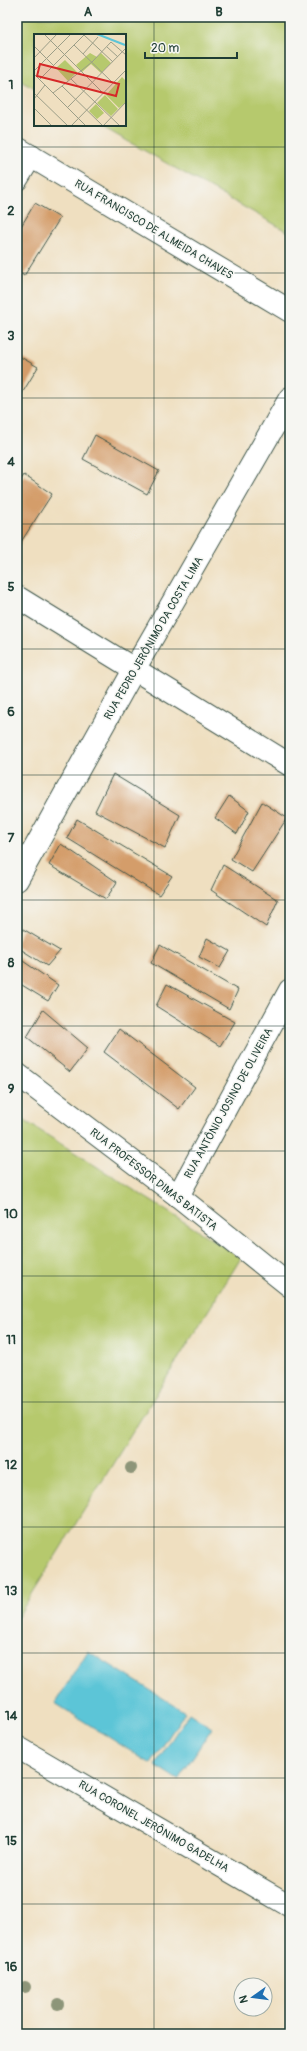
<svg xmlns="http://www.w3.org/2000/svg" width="307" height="2051" viewBox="0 0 307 2051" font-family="Pangolin,sans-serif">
<rect width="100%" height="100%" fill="#f6f6f2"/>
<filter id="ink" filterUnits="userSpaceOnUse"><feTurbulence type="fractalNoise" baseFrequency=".025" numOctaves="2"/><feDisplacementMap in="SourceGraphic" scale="8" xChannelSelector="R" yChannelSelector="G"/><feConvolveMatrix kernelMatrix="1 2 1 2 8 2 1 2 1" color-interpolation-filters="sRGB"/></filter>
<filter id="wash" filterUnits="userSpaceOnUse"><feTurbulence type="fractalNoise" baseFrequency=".012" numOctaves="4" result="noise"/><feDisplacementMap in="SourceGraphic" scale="16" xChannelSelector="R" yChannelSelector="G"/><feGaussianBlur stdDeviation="0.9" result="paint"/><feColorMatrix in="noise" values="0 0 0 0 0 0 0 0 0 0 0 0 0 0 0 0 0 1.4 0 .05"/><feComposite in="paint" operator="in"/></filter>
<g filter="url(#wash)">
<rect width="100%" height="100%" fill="#efdfc0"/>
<g fill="#b6c96d" stroke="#6a8350">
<path d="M17 17H290V233L99 125H125V35H35V89L17 79Z"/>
<path d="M17 1116 241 1258 17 1618Z"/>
</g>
<g fill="#5cc5d7" stroke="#3e8186">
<path d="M88 1651 185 1712 151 1764 55 1703Z"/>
<path d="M189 1713 212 1728 178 1780 155 1765Z"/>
</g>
<g id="blocks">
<g fill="#d49d6a">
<path d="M35 203 60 218 24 276 17 271V233Z"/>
<path d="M17 355 38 367 21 395 17 393Z"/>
<path d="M95 435 159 471 147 494 83 459Z"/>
<path d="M24 475 52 494 17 548V486Z"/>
<path d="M113 774 180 815 165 848 95 811Z"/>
<path d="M229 796 249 811 237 834 215 818Z"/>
<path d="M262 802 287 818 252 872 231 859Z"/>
<path d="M77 819 172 876 159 895 67 838Z"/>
<path d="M61 844 117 882 106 899 49 865Z"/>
<path d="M223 865 278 900 266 927 211 890Z"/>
<path d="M23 929 60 951 47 966 17 947V941Z"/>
<path d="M207 938 230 951 220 968 199 957Z"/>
<path d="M160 945 238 990 229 1009 151 963Z"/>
<path d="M17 957 58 985 48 1001 17 982Z"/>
<path d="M167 984 235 1022 220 1046 156 1006Z"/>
<path d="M43 1010 88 1048 70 1072 27 1037Z"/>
<path d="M119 1029 195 1087 179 1109 104 1052Z"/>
</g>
</g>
</g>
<g filter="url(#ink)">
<use href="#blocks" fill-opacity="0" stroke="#3e5549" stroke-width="1"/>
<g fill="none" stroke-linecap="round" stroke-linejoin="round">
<g stroke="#3e5549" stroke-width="24">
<g id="minor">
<path d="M17 148 290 311"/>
<path d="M17 179 31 156"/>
<path d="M17 597 290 765"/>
<path d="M17 880 135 668 290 398"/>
<path d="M17 1074 178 1196 290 1286"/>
<path d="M178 1196 290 990"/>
<path d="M17 1747 290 1906"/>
</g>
</g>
<use href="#minor" stroke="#fff" stroke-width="22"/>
</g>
<g fill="#8d9579">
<circle cx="131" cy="1468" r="6"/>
<circle cx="25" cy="1987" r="6"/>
<circle cx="58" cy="2004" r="6"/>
</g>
</g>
<path fill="none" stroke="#1f3d34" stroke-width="1" stroke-opacity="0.55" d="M154 17V2034M17 147H290M17 273H290M17 398H290M17 524H290M17 649H290M17 775H290M17 900H290M17 1026H290M17 1151H290M17 1276H290M17 1402H290M17 1527H290M17 1653H290M17 1778H290M17 1904H290"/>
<g text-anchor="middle" stroke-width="3" stroke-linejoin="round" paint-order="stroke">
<g font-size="11" fill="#1f3d34" stroke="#f6f6f2">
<text transform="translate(154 229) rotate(31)" y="4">RUA FRANCISCO DE ALMEIDA CHAVES</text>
<text transform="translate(153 638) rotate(-60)" y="4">RUA PEDRO JERÔNIMO DA COSTA LIMA</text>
<text transform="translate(228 1103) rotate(-61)" y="4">RUA ANTÔNIO JOSINO DE OLIVEIRA</text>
<text transform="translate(154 1179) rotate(38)" y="4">RUA PROFESSOR DIMAS BATISTA</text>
<text transform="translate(154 1826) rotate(30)" y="4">RUA CORONEL JERÔNIMO GADELHA</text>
</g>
</g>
<g transform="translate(34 34)">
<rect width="92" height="92" fill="#efdfc0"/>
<path d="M56 19 63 23 67 19 77 29 67 39 57 30 48 38 42 31ZM31 26 43 38 34 47 22 34ZM88 43 92 47V68L85 74 72 61ZM71 61 84 75 77 82 63 69ZM62 70 70 79 63 85 55 77Z" fill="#b6c96d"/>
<path fill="none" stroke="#5cc5d7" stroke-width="2" d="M63 0 91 11"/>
<path fill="none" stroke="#9c9e88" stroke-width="1" d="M10 0 69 59M50 1 79 28M40 11 79 49M0 12 20 32M73 13 84 23M49 20 64 3M0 24 23 0M0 37 37 0M0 40 52 92M6 45 51 0M37 45 86 92M28 52 58 28 77 8 92 21M0 59 34 92M19 59 28 52 69 92M0 65 11 51M34 73 92 14M0 74 18 92M37 92 91 37M69 92 92 68"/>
<path fill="#d62828" fill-opacity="0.15" stroke="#d62828" stroke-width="2" d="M6 30 85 50 82 62 3 42Z"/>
<rect width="92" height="92" fill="none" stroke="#1f3d34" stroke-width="2"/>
</g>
<rect width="307" height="2051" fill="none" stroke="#f6f6f2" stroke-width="44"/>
<g transform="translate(253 1997) rotate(256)"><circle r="19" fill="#f6f6f2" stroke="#a0aca6"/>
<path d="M0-3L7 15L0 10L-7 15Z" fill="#1f6fb2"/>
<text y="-6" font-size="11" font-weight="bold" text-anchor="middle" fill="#1f3d34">N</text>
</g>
<path d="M145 52v6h92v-6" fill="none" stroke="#1f3d34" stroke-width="2"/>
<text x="151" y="52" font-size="12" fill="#1f3d34" stroke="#f6f6f2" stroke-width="3" paint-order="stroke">20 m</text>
<rect x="22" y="22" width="263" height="2007" fill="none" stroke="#1f3d34" stroke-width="1.5"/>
<g font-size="13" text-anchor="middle" font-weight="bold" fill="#1f3d34">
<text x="88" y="16">A</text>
<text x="219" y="16">B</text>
<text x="11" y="89">1</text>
<text x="11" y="215">2</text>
<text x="11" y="340">3</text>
<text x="11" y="466">4</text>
<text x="11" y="591">5</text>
<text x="11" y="716">6</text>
<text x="11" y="842">7</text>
<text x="11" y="967">8</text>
<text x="11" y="1093">9</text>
<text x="11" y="1218">10</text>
<text x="11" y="1344">11</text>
<text x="11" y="1469">12</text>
<text x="11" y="1595">13</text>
<text x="11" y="1720">14</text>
<text x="11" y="1845">15</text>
<text x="11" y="1971">16</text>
</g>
</svg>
